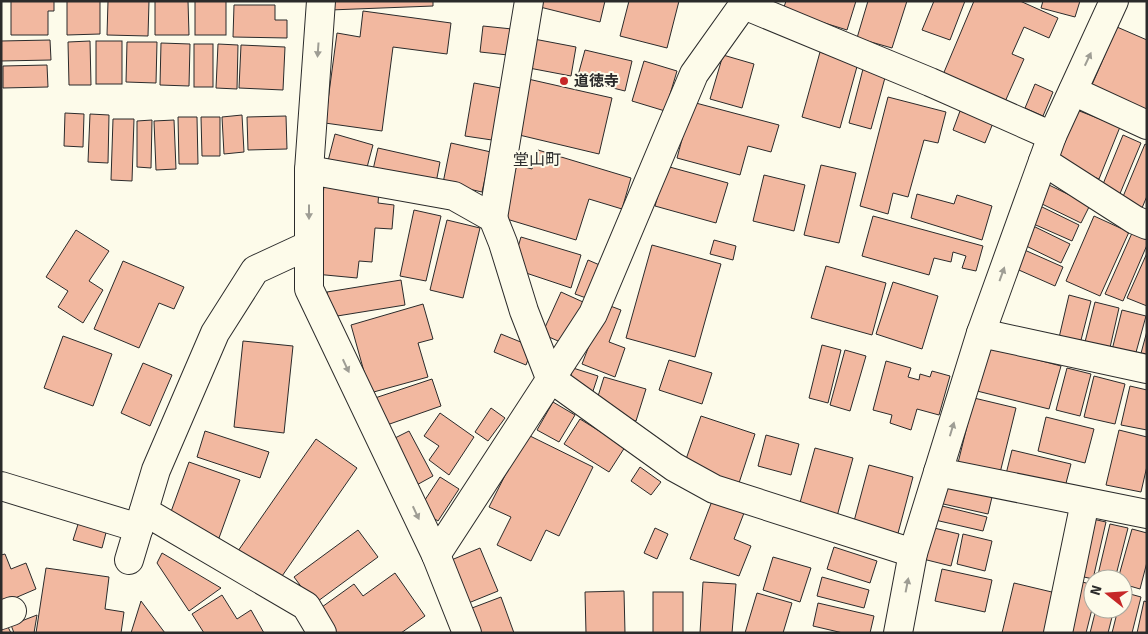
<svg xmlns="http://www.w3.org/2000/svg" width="1148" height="634" viewBox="0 0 1148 634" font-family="Signika,'Noto Sans JP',sans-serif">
<rect width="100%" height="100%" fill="#fdfbea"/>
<g fill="#f2b8a0" stroke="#2b2b2b">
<path d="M11 1H54V11H48V35H11Z"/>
<path d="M67 1H100V34L67 35Z"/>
<path d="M108 1H149L148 36 107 35Z"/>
<path d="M155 1H188L189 35H155Z"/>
<rect x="195" y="1" width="31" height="34"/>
<path d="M330 1H433V6L330 10Z"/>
<path d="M537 1H605L600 22 536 6Z"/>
<path d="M629 1H679L667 48 620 36Z"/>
<path d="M786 1H856L847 30 783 10Z"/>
<path d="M868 1H907L892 48 857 38Z"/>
<path d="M934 1H965L950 40 922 30Z"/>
<path d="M974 1H1020L1058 18 1049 38 1024 27 1012 54 1024 59 1004 104 942 77Z"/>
<path d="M1043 1H1080L1075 17 1041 8Z"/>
<path d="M234 5H275V20H287V38L233 37Z"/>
<path d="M363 11 451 23 447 54 393 47 382 131 325 123 337 33 360 37Z"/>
<path d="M483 26 512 29 508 55 480 52Z"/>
<path d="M1117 27 1147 40V111L1091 87Z"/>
<path d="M534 39 576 47 571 76 529 68Z"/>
<path d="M50 40 51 60 1 61V41Z"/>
<path d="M90 41 91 85H69L68 42Z"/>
<rect x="96" y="41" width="26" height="43"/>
<path d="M127 42H157L156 83 126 82Z"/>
<path d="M161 43 190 44 189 86 160 85Z"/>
<rect x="194" y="44" width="19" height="43"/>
<path d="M218 44 238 45 237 89 216 88Z"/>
<path d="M241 45 285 47 283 90 239 88Z"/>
<path d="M585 50 632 61 625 91 577 79Z"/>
<path d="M820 52 858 63 840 128 802 117Z"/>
<path d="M723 55 754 64 742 108 710 99Z"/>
<path d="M644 61 677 71 665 111 632 101Z"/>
<path d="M47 65 48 87 3 88V66Z"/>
<path d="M863 69 886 74 871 129 849 123Z"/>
<path d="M528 79 612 98 599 154 515 134Z"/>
<path d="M474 83 501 88 492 140 465 136Z"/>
<path d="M1035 84 1053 92 1043 116 1025 108Z"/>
<path d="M888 97 946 112 938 143 924 140 908 197 893 193 888 214 860 206Z"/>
<path d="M692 102 779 125 771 152 748 146 740 175 677 158Z"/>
<path d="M1077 110 1120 127 1099 179 1056 162Z"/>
<path d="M960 111 993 123 985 143 953 130Z"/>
<path d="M65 113 84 114 83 147 64 146Z"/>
<path d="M90 114 109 115 108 163 88 162Z"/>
<path d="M242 115 244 152 224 154 222 117Z"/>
<path d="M286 116 287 149 248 150 247 117Z"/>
<path d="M178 117H197L198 164H179Z"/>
<path d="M201 117H220V156H202Z"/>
<path d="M113 119H134L132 181 111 180Z"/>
<path d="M152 120 151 168 137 167V121Z"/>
<path d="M174 120 176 169 156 170 154 121Z"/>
<path d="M335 134 373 145 366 171 328 161Z"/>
<path d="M1123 135 1141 143 1119 196 1101 189Z"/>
<path d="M451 143 491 152 482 192 443 183Z"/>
<path d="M1145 144 1147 145V196L1142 208 1122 199Z"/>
<path d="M378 148 440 162 435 188 372 174Z"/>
<path d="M538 150 631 178 622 209 589 199 576 240 500 217 517 165 532 169Z"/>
<path d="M821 165 856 173 839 243 804 235Z"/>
<path d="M666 166 728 183 716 223 655 206Z"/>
<path d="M764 175 805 185 794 231 753 221Z"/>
<path d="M1049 185 1090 205 1081 223 1040 203Z"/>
<path d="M324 186 379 191 378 203 394 205 392 229 375 228 372 262 359 261 357 278 315 274Z"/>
<path d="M917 194 954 204 957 195 992 206 982 240 911 218Z"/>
<path d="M1038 205 1079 225 1072 241 1029 222Z"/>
<path d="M414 210 441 216 426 281 400 276Z"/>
<path d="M873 216 983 246 976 271 962 268 966 256 953 252 951 262 934 258 929 275 862 256Z"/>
<path d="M1094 216 1129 232 1100 296 1066 281Z"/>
<path d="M447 220 480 228 463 298 430 290Z"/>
<path d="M1029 224 1070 244 1061 263 1020 243Z"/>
<path d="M76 230 109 251 89 281 103 290 83 323 58 307 68 291 46 277Z"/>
<path d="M1132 233 1147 240V245L1123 301 1105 294Z"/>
<path d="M521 237 581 255 571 288 526 273 515 257Z"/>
<path d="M714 240 736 246 733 260 710 254Z"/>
<path d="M652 245 721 264 695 357 626 338Z"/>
<path d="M1020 248 1063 267 1055 286 1012 267Z"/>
<path d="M1147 253V306L1127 298Z"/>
<path d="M588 260 602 266 589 299 575 294Z"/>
<path d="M123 261 184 287 174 309 159 303 139 348 94 329Z"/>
<path d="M826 266 886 283 872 335 811 318Z"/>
<path d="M401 280 405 305 331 317 327 292Z"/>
<path d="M893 282 938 296 922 349 876 334Z"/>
<path d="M561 292 583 302 565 344 542 334Z"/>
<path d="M1069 295 1091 301 1079 348 1058 342Z"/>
<path d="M1095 302 1119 308 1109 352 1084 346Z"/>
<path d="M423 304 433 339 418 343 428 377 370 393 351 325Z"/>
<path d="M605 304 621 310 609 342 625 348 615 377 582 364Z"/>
<path d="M1122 310 1146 316 1135 356 1112 350Z"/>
<path d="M1147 331V359L1140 357Z"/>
<path d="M501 334 533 347 526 365 494 352Z"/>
<path d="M63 336 112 354 93 406 44 388Z"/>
<path d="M243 341 293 346 284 433 234 427Z"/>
<path d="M822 345 841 350 828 403 809 398Z"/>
<path d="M988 347 1061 366 1049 409 977 391Z"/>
<path d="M845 350 866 356 850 411 830 405Z"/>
<path d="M669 360 712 373 702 404 659 390Z"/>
<path d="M886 361 911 368 908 377 919 380 920 374 930 377 932 371 950 376 939 415 917 409 911 430 890 423 892 415 873 410Z"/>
<path d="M143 363 172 375 150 426 121 413Z"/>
<path d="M573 368 598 376 592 394 568 385Z"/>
<path d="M1067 368 1091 374 1080 416 1056 410Z"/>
<path d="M1094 376 1125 384 1115 424 1084 417Z"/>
<path d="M604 377 646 389 636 421 594 409Z"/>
<path d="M432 379 441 406 384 426 375 398Z"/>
<path d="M1130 386 1147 390V430L1121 425Z"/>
<path d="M974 398 1016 408 999 477 957 467Z"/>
<path d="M553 402 575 415 559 442 537 430Z"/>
<path d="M491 408 505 418 488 441 475 432Z"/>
<path d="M440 413 474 437 449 475 429 460 439 446 424 436Z"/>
<path d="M701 416 755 434 739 483 684 465Z"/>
<path d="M1046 417 1094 429 1085 463 1038 451Z"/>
<path d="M580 419 625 447 609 472 564 444Z"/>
<path d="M1119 430 1147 437V466L1141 492 1106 485Z"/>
<path d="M205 431 269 452 260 478 197 457Z"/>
<path d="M409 431 433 476 413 487 389 441Z"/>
<path d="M526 434 593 467 559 536 546 530 531 561 497 545 511 517 489 507Z"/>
<path d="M766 435 799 444 791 475 758 466Z"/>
<path d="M316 439 357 468 280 579 238 551Z"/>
<path d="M815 448 853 458 836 520 798 510Z"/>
<path d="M1012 450 1071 464 1064 491 1005 478Z"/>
<path d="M189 462 240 480 219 538 168 520Z"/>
<path d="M869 465 913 477 897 537 853 525Z"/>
<path d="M640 467 661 482 651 495 631 481Z"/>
<path d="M440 477 459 489 438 521 419 509Z"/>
<path d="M943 486 992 497 988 514 939 503Z"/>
<path d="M712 501 744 513 734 539 751 546 739 576 690 559Z"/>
<path d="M938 505 987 517 983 531 935 520Z"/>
<path d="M80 518 108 525 102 548 73 540Z"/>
<path d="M1088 518 1106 522 1093 579 1075 575Z"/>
<path d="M1110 524 1128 528 1115 579H1097Z"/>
<path d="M930 527 959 534 951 566 923 559Z"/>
<path d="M655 528 668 534 657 559 644 553Z"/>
<path d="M1132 529 1147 533V562L1140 589 1123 584V579H1118Z"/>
<path d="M358 530 378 557 314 604 294 577Z"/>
<path d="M963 534 992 541 985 571 957 564Z"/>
<path d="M834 547 877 561 870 583 827 569Z"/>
<path d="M480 548 498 591 466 604 449 561Z"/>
<path d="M162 553 221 588 189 611 157 563Z"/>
<path d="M5 554 11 569 26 563 36 589 1 604V555Z"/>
<path d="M773 557 811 568 800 602 763 590Z"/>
<path d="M46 568 109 577 105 609 124 612 121 633H36Z"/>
<path d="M942 569 992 580 985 612 935 601Z"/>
<path d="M395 573 425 616 401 633H330L315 612 354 584 363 596Z"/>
<path d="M822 577 869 590 864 608 817 596Z"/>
<path d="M1079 581 1093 585V605L1086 633H1066Z"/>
<path d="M703 582 736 584 732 633H700Z"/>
<path d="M1014 583 1056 593 1047 633H1002Z"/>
<path d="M624 591 625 633H586L585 592Z"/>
<rect x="653" y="592" width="30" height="41"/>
<path d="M1123 592 1141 597 1132 633H1112L1118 609H1123Z"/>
<path d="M757 593 792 603 783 633H745Z"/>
<path d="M222 595 237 619 251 610 264 633H204L192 614Z"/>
<path d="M501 597 514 633H481L472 608Z"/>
<path d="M141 601 165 633H131Z"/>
<path d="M1144 601 1147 602V633H1137Z"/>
<path d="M818 603 874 616 870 633H843L813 626Z"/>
<path d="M1096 609H1114L1108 633H1090Z"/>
<path d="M37 615 34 633H14L11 625Z"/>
<path d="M7 625 11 633H1V628Z"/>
</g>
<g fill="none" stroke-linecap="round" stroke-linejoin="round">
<g stroke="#2b2b2b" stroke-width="30">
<g id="street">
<path d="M321 1 309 170V289L436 555 467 633"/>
<path d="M744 5 930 82 1052 136"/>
<path d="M1073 91 1147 125"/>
<path d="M1043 161 1135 220 1147 225"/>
<path d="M309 170 454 196 493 218 503 243 524 311 550 378 674 467 714 489 913 553"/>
<path d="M493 218 529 1"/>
<path d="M981 333 1147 369"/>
<path d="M938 472 1147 514"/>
<path d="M1 486 139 528"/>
<path d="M144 511 306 606 322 633"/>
<path d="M436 555 593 314 694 74 746 1"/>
<path d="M129 560 156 470 215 333 255 270 309 245"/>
<path d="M1 615 12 611"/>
<path d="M898 633 913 553 981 333 1052 136 1114 1"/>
<path d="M1058 633 1085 502"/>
</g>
</g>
<use href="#street" stroke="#fdfbea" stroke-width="28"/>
</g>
<defs><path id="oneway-solid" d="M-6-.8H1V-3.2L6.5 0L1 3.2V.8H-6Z" transform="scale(1.25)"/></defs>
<g fill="#9e9d94">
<use href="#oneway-solid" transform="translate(318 50) rotate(94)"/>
<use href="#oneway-solid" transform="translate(1088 59) rotate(-65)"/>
<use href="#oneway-solid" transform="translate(309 212) rotate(90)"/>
<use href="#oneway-solid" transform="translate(1002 274) rotate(-70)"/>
<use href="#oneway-solid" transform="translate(346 366) rotate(65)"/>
<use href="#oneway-solid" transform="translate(952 429) rotate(-73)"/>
<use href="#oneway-solid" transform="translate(416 513) rotate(65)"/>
<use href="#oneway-solid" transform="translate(907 585) rotate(-79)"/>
</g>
<circle fill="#c62828" stroke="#fdfbea" stroke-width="2" cx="564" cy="81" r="5"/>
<g text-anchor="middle" stroke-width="4" stroke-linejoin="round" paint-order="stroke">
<g font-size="15" font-weight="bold" fill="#2b2b2b" stroke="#fdfbea" text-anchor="start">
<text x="574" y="86">道徳寺</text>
</g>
<g font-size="16" fill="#2b2b2b" stroke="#fdfbea">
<text x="537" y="165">堂山町</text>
</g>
</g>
<rect width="1148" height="634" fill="none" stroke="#2b2b2b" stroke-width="5"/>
<g transform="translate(1108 594) rotate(287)"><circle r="24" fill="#fdfbea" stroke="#a9a89e"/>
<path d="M0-4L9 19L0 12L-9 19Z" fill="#c62828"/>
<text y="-8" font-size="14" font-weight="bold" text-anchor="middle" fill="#2b2b2b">N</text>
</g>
</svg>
